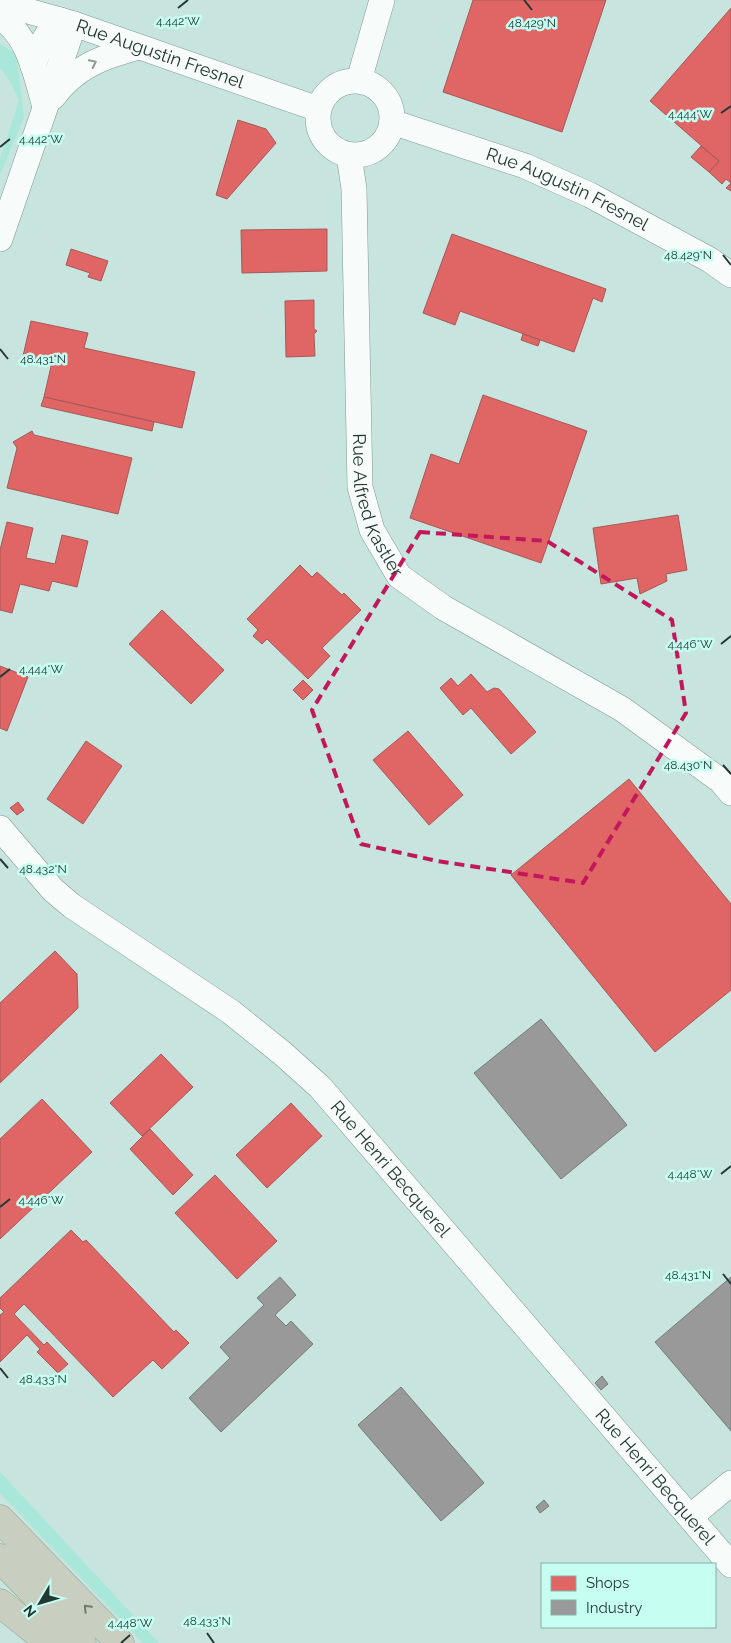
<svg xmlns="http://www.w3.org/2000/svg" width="731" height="1643" viewBox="0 0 731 1643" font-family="Raleway,sans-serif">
<rect width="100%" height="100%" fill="#c7e4de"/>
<g fill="#aae7db">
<path d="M0 44 16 54 24 117 0 175V159L19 100 10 81 0 68Z"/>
<path d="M0 1472 159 1643H143L0 1493Z"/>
</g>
<g fill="#e06666" stroke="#a75857">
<path d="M473 0H606L562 132 443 92Z"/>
<path d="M731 8V191L726 188 731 183 726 179 722 184 709 172 719 161 650 101Z"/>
<path d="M238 120 266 129 276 143 227 199 216 195Z"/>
<path d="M701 146 719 161 709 172 691 157Z"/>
<path d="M327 229V271L242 273 241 230Z"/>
<path d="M452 234 606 289 602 302 593 298 574 352 460 311 455 325 423 313Z"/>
<path d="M71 249 108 261 101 281 88 277 90 273 66 265Z"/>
<path d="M314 300V329L317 331 314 334 315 356 286 357 285 301Z"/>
<path d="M31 321 88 333 84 348 195 372 182 428 44 397 52 362 23 356Z"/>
<path d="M523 334 540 340 538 346 521 340Z"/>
<path d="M483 395 587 431 541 563 410 518 431 454 459 464Z"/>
<path d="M44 397 154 422 152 431 41 406Z"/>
<path d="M32 431 34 435 132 458 118 514 7 488 17 448 13 442Z"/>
<path d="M678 515 687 570 666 574 667 581 640 594 637 578 601 584 593 528Z"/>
<path d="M7 522 33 528 26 558 55 564 62 535 88 541 77 587 52 581 49 591 20 584 12 613 0 610V550Z"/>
<path d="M300 565 312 577 317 572 342 595 344 593 361 610 322 648 330 656 308 679 267 639 262 644 253 636 258 630 247 619Z"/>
<path d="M162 610 224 670 191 704 129 644Z"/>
<path d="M0 666 28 677 7 731 0 728Z"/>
<path d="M471 674 487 692 494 688 499 689 536 732 511 754 471 708 463 715 440 688 451 678 458 686Z"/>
<path d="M303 680 313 690 303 700 293 690Z"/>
<path d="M408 731 463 795 429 825 373 760Z"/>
<path d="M86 741 122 766 83 824 47 799Z"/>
<path d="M629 779 731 904V990L655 1052 511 875Z"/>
<path d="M18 802 24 810 17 815 10 808Z"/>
<path d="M55 951 77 974 78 1008 0 1083V1003Z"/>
<path d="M161 1054 193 1087 142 1136 110 1103Z"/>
<path d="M42 1099 92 1152 0 1239V1139Z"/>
<path d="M291 1103 322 1136 267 1188 236 1155Z"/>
<path d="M150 1129 193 1175 173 1195 130 1149Z"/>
<path d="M215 1175 277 1241 237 1279 175 1213Z"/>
<path d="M71 1230 83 1242 86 1240 174 1332 176 1330 189 1343 162 1369 153 1360 113 1397 24 1304 14 1314 44 1345 47 1342 68 1364 58 1373 37 1352 40 1349 27 1335 0 1362V1315L4 1312 0 1308V1298Z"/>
</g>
<g fill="#999" stroke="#757c7a">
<path d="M541 1019 627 1125 561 1179 474 1073Z"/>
<path d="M280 1277 296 1295 275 1315 286 1326 291 1321 313 1344 221 1432 189 1398 230 1358 220 1347 264 1305 257 1298Z"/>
<path d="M731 1277V1431L655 1342Z"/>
<path d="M602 1376 608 1384 601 1390 595 1383Z"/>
<path d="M401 1387 484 1483 441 1521 358 1425Z"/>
<path d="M544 1500 549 1506 540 1513 536 1507Z"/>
</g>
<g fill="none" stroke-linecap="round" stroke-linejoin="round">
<g stroke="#819893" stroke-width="26">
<g id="minor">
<path id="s1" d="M0 3 74 24 318 109"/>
<path d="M0 17C29 35 36 76 45 107"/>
<path d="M33 66C40 47 44 35 60 20"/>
<path d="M359 80 382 0"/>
<circle cx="355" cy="118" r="37"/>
<path d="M53 97C76 66 102 57 139 47"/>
<path id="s2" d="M392 122 525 166 590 195 710 260 731 275"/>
<path id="s3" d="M349 155 354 189 360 487 372 530 399 576 444 608 622 709 721 781 731 793"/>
<path d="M0 239 74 24"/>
<path id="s4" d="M0 828 53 890 72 906 231 1012 282 1053 320 1087 731 1565"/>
<path d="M690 1517 731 1483"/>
</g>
</g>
<g stroke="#8d9e8d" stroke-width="29">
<g id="highway">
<path d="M0 1519 120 1643"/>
<path d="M0 1558 82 1643"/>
<path d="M0 1603 50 1643"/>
</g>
</g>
<use href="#minor" stroke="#f7fbfa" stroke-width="25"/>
<use href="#highway" stroke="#c8cfc1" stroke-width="28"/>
</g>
<defs><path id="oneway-chevron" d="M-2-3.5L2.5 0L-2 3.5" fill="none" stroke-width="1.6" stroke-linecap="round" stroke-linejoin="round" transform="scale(1.25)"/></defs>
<use stroke="#8c9a96" href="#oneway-chevron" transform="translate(93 63) rotate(-26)"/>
<use stroke="#6d7c73" href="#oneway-chevron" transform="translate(87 1608) rotate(-134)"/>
<path fill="none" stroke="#c2185b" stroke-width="4" stroke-dasharray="10 6" stroke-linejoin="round" d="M420 532 547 541 672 620 686 713 583 883 437 861 361 844 312 710Z"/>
<path fill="none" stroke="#223833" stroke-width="2" d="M524 0 532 10M178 8 188 0M721 113 731 106M0 147 10 139M723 255 731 265M0 349 8 359M721 644 731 636M0 677 10 669M723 765 731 774M0 859 8 868M721 1174 731 1166M0 1207 10 1199M723 1274 731 1284M0 1368 8 1378M207 1633 214 1643M121 1643 130 1635"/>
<g text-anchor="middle" stroke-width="5" stroke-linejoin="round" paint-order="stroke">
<g font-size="18" fill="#223833" stroke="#c7fef2">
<text dy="6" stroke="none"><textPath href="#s1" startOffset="168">Rue Augustin Fresnel</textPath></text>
<text dy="6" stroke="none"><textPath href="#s2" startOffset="188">Rue Augustin Fresnel</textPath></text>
<text dy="6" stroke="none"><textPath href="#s3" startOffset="354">Rue Alfred Kastler</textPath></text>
<text dy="6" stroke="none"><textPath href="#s4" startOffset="522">Rue Henri Becquerel</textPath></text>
<text dy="6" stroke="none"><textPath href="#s4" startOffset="928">Rue Henri Becquerel</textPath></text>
</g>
</g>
<g font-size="12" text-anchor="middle" fill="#223833" stroke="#c7fef2" stroke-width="5" stroke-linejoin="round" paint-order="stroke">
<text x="178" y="25">4.442°W</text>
<text x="532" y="27">48.429°N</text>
<text x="690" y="118">4.444°W</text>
<text x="41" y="143">4.442°W</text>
<text x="688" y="259">48.429°N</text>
<text x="43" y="363">48.431°N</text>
<text x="690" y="648">4.446°W</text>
<text x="41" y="673">4.444°W</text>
<text x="688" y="769">48.430°N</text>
<text x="43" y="873">48.432°N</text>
<text x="690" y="1178">4.448°W</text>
<text x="41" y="1204">4.446°W</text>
<text x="688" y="1279">48.431°N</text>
<text x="43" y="1383">48.433°N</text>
<text x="207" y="1625">48.433°N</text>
<text x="130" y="1627">4.448°W</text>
</g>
<rect x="541" y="1563" width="175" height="65" fill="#c7fef2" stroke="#85afa6"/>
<rect x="551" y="1576" width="25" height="15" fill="#e06666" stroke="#85afa6"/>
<text x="586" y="1588" font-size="15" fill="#223833">Shops</text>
<rect x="551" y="1600" width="25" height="15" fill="#999999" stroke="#85afa6"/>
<text x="586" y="1613" font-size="15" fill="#223833">Industry</text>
<g transform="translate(40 1603) rotate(232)" stroke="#c7fef2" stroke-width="4" paint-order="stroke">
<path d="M0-4L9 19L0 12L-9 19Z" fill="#223833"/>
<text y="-8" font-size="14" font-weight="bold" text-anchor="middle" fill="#223833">N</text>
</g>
</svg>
